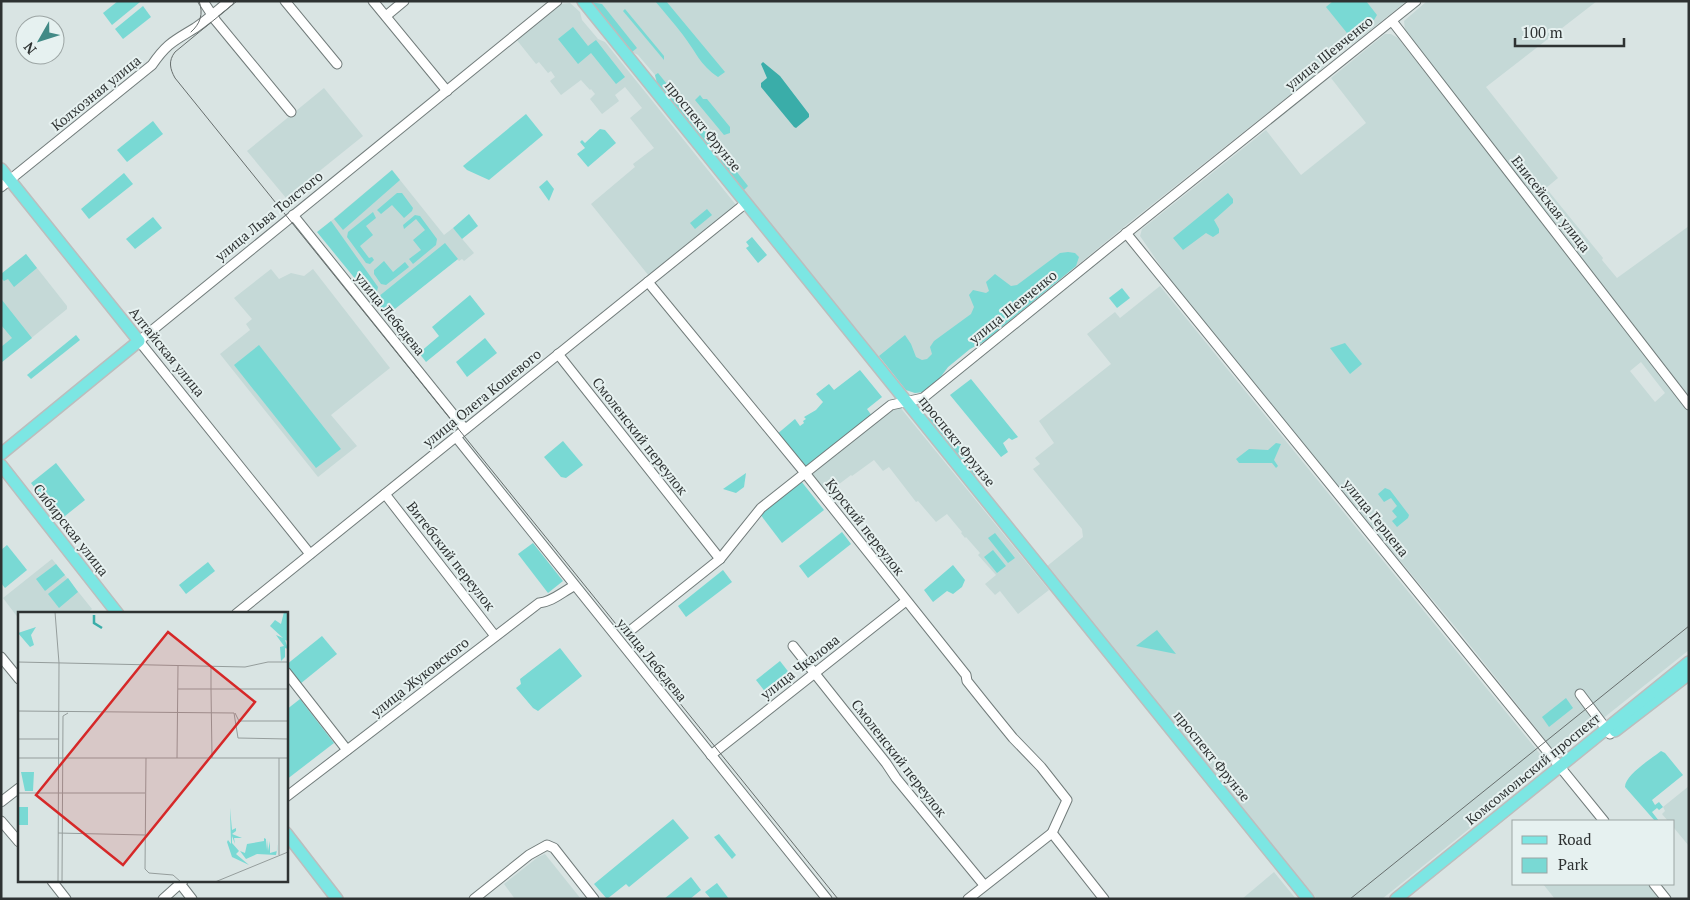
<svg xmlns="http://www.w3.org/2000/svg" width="1690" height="900" viewBox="0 0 1690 900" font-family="'PT Serif',serif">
<rect width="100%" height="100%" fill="#d9e4e3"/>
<g fill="#c5d9d7" fill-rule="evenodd">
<path d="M591 1H1407L1355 42 1346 46 1329 60 1320 71 1125 226 985 341 970 349 948 367 939 379 923 392 915 393 906 390 657 83 655 75 638 55 632 52Z"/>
<path d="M1427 1H1597L1486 87 1558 178 1546 188 1603 258 1602 260 1617 278 1689 226V398L1405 30 1404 21Z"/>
<path d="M570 3 580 12 582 20 598 39 605 42 736 205 735 207 649 276 591 204 635 167 633 164 654 148 630 118 642 108 625 87 615 95 619 101 602 114 590 99 595 94 591 89 590 90 581 80 561 95 550 81 555 77 551 71 548 73 539 62 536 64 516 39 561 4Z"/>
<path d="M1385 34H1391L1398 38 1689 410V650L1562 751 1555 750 1551 747 1457 629 1242 371 1173 284 1140 236 1142 229 1266 130 1301 175 1366 123 1331 78ZM1641 362 1665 393 1655 402 1630 371Z"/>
<path d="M324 88 363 136 286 198 247 151Z"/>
<path d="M392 170 444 235 453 228 474 253 464 261 462 259 459 261 457 259 386 316 318 232Z"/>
<path d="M26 254 67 306V309L2 362 1 274Z"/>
<path d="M271 269 279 279 291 273 304 276 313 269 390 368 331 415 357 446 318 477 220 354 250 330 246 324 252 319 234 298Z"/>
<path d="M1160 286 1544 759 1545 763 1541 771 1382 899H1317L1046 567 1083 537 1082 529 1033 469 1040 464 1035 458 1054 443 1039 421 1111 364 1087 334 1115 312 1120 318Z"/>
<path d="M899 406 1049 590 1018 614 1000 591 995 595 985 584 996 575 978 555 980 553 966 537 965 538 961 533 962 532 947 514 936 522 918 501 916 502 889 467 883 471 874 460 852 476 851 475 834 488 832 485 823 492 809 473 896 407Z"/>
<path d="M52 559 92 609 86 614H19V619L3 598Z"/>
<path d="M1689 786V846L1674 828V821H1668L1662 814 1665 811 1663 807Z"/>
<path d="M545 854 581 899H515L504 884 538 857Z"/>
<path d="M1274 872 1296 899H1242Z"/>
<path d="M1543 884H1649L1661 899H1555Z"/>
</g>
<g fill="#79d9d4">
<path d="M118 1 140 2 112 25 103 13Z"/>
<path d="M655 1H666L725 72 718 77C700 65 696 52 683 35 674 23 664 12 655 1Z"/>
<path d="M1333 1H1366L1377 15 1374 20 1351 38 1326 7Z"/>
<path d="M591 2 602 4 637 48 632 52Z"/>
<path d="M143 6 151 17 123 39 115 29Z"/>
<path d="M625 9 664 56V60L623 11Z"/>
<path d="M573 27 588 46 596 40 625 77 616 84 591 53 578 64 558 39Z"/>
<path d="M658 73 715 143 712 151 657 83 655 75Z"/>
<path d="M700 95 703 99H707L730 127V133L724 135 695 100Z"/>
<path d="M526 114 543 135 489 180 467 170 463 166Z"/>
<path d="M153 121 163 134 127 162 117 150Z"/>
<path d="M600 129 605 130 616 143 588 167 577 154 585 148 580 142 582 140 585 143Z"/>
<path d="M725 157 748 186 744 190 720 161Z"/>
<path d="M392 170 400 180 343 230 334 219Z"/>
<path d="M124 173 133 184 89 219 81 209Z"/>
<path d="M547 180 554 189 549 201 539 187Z"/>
<path d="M397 193H402L413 208 412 211 404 218 392 205 381 214 377 210Z"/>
<path d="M1228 193 1233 199V203L1214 220 1219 229V233L1213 237 1206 233 1183 250 1173 238Z"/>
<path d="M707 209 712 215 695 229 690 223Z"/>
<path d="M373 212 376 218 366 226 373 235 360 246 369 258 372 257 374 260 370 264 366 263 347 237 348 232Z"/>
<path d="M469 214 478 226 462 239 453 228Z"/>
<path d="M415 215 420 216 437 239 436 245 413 264 409 259 421 250 413 240 425 230 416 219 404 229 403 225Z"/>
<path d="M153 217 162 228 135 249 126 239Z"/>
<path d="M331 221 378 287 377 291 370 297 317 232Z"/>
<path d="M752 237 767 255 758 263 746 248 749 246 746 242Z"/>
<path d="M445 243 458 259 386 316 373 301Z"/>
<path d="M1068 252 1075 253 1079 257 1076 266 985 341 970 349 948 367 939 379 923 392 915 393 906 390 879 356 905 335 911 344 916 357 922 360 927 359 932 354 930 347 934 341 971 314 974 307 969 295 973 290 986 293 989 291 986 282 995 274 1011 286 1017 285 1060 253Z"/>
<path d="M26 254 37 268 14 287 8 279 4 281 1 278V274Z"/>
<path d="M384 261 393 272 405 262 409 267 386 285 381 284 374 274V270Z"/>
<path d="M1122 288 1130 298 1117 308 1109 298Z"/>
<path d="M470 295 485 314 426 362 419 353 439 336 432 327Z"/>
<path d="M2 300 32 338 2 362 1 347 12 338 1 325Z"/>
<path d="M76 335 80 340 31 379 27 375Z"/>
<path d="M485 338 497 353 467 377 456 362Z"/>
<path d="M1345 343 1362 364 1350 374 1330 348Z"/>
<path d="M259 345 341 449 316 468 234 365Z"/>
<path d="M860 370 882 397 867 409 872 416 807 466H804L776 435 795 419 800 426 804 423 803 421 806 419 804 417 816 410 823 402 816 394 829 384 834 390Z"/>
<path d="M971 379 1018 437 1012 440 1009 438 1003 443 1008 452 1001 457 950 395Z"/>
<path d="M934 412 981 471 974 476 927 418Z"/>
<path d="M563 441 583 465 566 478 561 477 544 457Z"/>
<path d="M1276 443 1281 444 1274 460 1278 466 1276 468 1272 463H1239L1236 459 1249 449 1268 450Z"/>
<path d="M56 463 85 500 60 520 31 483Z"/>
<path d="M746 473 744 487 736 493 723 489Z"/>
<path d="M801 481 824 510 782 543 760 514 761 512Z"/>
<path d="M1385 488 1390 490 1409 515 1408 518 1397 527 1392 521 1397 517 1392 511 1397 506 1391 498 1384 502 1378 494Z"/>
<path d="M842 532 851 544 808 578 799 566Z"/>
<path d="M995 533 1015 558 1008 563 988 538Z"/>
<path d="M533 543 563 581 548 593 518 554Z"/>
<path d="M7 545 27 570 5 588 1 583V550Z"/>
<path d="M993 550 1006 566 997 573 984 557Z"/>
<path d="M208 562 215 571 186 594 179 585Z"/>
<path d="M56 564 65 575 45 591 36 579Z"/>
<path d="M953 565 965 580 962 587 953 594 947 591 933 602 924 590Z"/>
<path d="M723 570 732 582 686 617 678 606Z"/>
<path d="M68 578 78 592 59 608 48 594Z"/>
<path d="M1157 630 1176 654 1136 646Z"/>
<path d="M322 636 337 654 300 684 286 665Z"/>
<path d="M560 648 582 676 538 711 533 708 516 688 521 684 520 679Z"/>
<path d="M780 661 794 679 770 698 756 680Z"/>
<path d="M1566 698 1573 708 1549 727 1542 717Z"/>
<path d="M300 699 334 743 286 780V710Z"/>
<path d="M1661 751 1665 753 1683 775 1652 800 1655 805 1659 802 1663 807 1659 810 1657 808 1652 812 1659 821H1655L1625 787C1625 775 1651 759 1661 751Z"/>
<path d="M673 819 689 838 629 887 626 884 607 899 594 884Z"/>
<path d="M719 834 736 855 732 859 714 837Z"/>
<path d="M691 877 701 890 690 899H664Z"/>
<path d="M717 883 729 899H711L705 892Z"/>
</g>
<path fill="#3aada9" d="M763 62 780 76 809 114V117L796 128 794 127 761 87V83L767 78 761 64Z"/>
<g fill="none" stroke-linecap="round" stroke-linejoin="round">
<g stroke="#727c7b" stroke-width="11">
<g id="minor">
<path d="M203 1 216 21 291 112"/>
<path d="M285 1 337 64"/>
<path d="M373 1 447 91"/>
<path d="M386 16 404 1"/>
<path d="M1392 21 1689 405"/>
<path d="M1 187 152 65C167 43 174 41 195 28 207 20 218 10 229 1"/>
<path d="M293 215 465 429"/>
<path d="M1126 233 1604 821"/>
<path d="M648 282 805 473 966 675 967 681 987 706 1013 738 1041 767 1067 800 1052 833 968 899"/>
<path d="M558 354 720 559"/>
<path d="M456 437 827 899"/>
<path d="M385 494 495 636"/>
<path d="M310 554 139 341 557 1"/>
<path d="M236 614 746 203"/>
<path d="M631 630 720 559 761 508 891 405 923 398 1108 248 1416 1"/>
<path d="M793 646 886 763 896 778 984 885"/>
<path d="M1 657 19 679"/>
<path d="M286 672 347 750"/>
<path d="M1580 694 1610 734"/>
<path d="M711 755 906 601"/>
<path d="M286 797 539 603C552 602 562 592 574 586"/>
<path d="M1 802 19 788"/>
<path d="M1 821 19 842"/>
<path d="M1052 833 1104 899"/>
<path d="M52 881 66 899"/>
<path d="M178 881 192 899"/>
<path d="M1654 884 1666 899"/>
<path d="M163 899 183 881"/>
<path d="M474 899 529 855 547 845 554 848 594 899"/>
</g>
</g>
<g stroke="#bcbdbd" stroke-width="14">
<g id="major">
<path d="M583 1 1308 899"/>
<path d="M1 169 139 341 1 454"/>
<path d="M1 465 118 614"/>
<path d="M1615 731 1689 674"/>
<path d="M286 833 337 899"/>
<path d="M1396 899 1689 662"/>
</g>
</g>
<use href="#minor" stroke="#fff" stroke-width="9"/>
<use href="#major" stroke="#7ce6e3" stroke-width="11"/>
<g stroke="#676e6d" stroke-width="1">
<path d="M237 1 175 52C168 61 170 69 175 78L838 899"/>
<path d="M191 32C200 24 204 14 199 1"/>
<path d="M1350 899 1689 626"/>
</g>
</g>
<g text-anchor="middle" stroke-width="4" stroke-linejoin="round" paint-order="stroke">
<g font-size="14" fill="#2e3232" stroke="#e6f1f0">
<text transform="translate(1329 53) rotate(-39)" y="5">улица Шевченко</text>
<text transform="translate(96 93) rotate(-39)" y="5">Колхозная улица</text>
<text transform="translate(703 126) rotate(51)" y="5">проспект Фрунзе</text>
<text transform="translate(1551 204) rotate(52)" y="5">Енисейская улица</text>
<text transform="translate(269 216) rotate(-39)" y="5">улица Льва Толстого</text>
<text transform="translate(1013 307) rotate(-39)" y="5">улица Шевченко</text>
<text transform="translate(390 314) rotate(51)" y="5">улица Лебедева</text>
<text transform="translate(167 352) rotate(51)" y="5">Алтайская улица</text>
<text transform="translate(482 398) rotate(-39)" y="5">улица Олега Кошевого</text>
<text transform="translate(640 436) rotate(52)" y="5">Смоленский переулок</text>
<text transform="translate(957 441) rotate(51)" y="5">проспект Фрунзе</text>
<text transform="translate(1376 518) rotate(51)" y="5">улица Герцена</text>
<text transform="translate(865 527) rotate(52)" y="5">Курский переулок</text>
<text transform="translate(71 530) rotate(52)" y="5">Сибирская улица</text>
<text transform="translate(451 556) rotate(52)" y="5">Витебский переулок</text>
<text transform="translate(652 660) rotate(51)" y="5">улица Лебедева</text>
<text transform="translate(800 667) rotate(-38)" y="5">улица Чкалова</text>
<text transform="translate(420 677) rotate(-38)" y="5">улица Жуковского</text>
<text transform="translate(1212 756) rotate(51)" y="5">проспект Фрунзе</text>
<text transform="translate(899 758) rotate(52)" y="5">Смоленский переулок</text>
<text transform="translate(1533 769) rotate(-39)" y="5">Комсомольский проспект</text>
</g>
</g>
<g transform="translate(18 612)">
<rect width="270" height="270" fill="#d9e4e3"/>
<path d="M266 0H270V29L267 28 270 37 267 36V45L263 49 262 35 266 34 258 23 265 26 252 14 257 8 263 12ZM18 15 13 23 16 33 12 35 0 21ZM3 160H16L15 179H7ZM0 195H10V213H0ZM212 196 214 218 218 216V219L214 222 224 226H216L217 232 214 224V231L221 239 218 242 231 253 214 245 209 230 210 228 213 232ZM246 226 248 227V238L249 228 250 239 252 229V241L259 239 261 228 258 243 239 242 228 247 222 239 227 241 229 232 246 229Z" fill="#79d9d4"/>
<path fill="none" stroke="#3aada9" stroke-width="2.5" d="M76 3V11L84 16"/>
<path fill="none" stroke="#959d9c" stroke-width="1" d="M37 0 41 51 40 270M0 50 227 55 250 50H270M193 54V77H270M160 77H193L194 146M0 99 216 101 220 126 270 127M217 101 221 109H270M0 127H41M0 146H270M128 146 127 257 131 261 155 263 163 270M159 146 160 54M0 181H127M40 221 127 223M261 243V146M44 270 45 104 50 101M197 270 270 240"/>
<path fill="#d62828" fill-opacity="0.15" stroke="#d62828" stroke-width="2.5" d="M150 20 237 90 105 253 18 183Z"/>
<rect width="270" height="270" fill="none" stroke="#2e3232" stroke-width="2.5"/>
</g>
<rect width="1690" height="900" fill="none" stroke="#2e3232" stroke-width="5"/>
<rect x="1512" y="820" width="162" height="65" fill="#e6f1f0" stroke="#9ca5a4"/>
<rect x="1522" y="836" width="25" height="8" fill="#7ce6e3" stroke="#9ca5a4"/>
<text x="1558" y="845" font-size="15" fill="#2e3232">Road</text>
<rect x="1522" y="858" width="25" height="15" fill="#79d9d4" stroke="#9ca5a4"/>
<text x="1558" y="870" font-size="15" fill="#2e3232">Park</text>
<g transform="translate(40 40) rotate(231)"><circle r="24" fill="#e6f1f0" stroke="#9ca5a4"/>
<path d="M0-4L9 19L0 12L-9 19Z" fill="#428a86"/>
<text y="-8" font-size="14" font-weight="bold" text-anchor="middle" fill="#2e3232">N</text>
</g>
<path d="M1515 38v8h109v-8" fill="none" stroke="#2e3232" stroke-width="2.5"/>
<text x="1522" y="38" font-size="15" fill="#2e3232" stroke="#e6f1f0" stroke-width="4" paint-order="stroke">100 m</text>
</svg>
